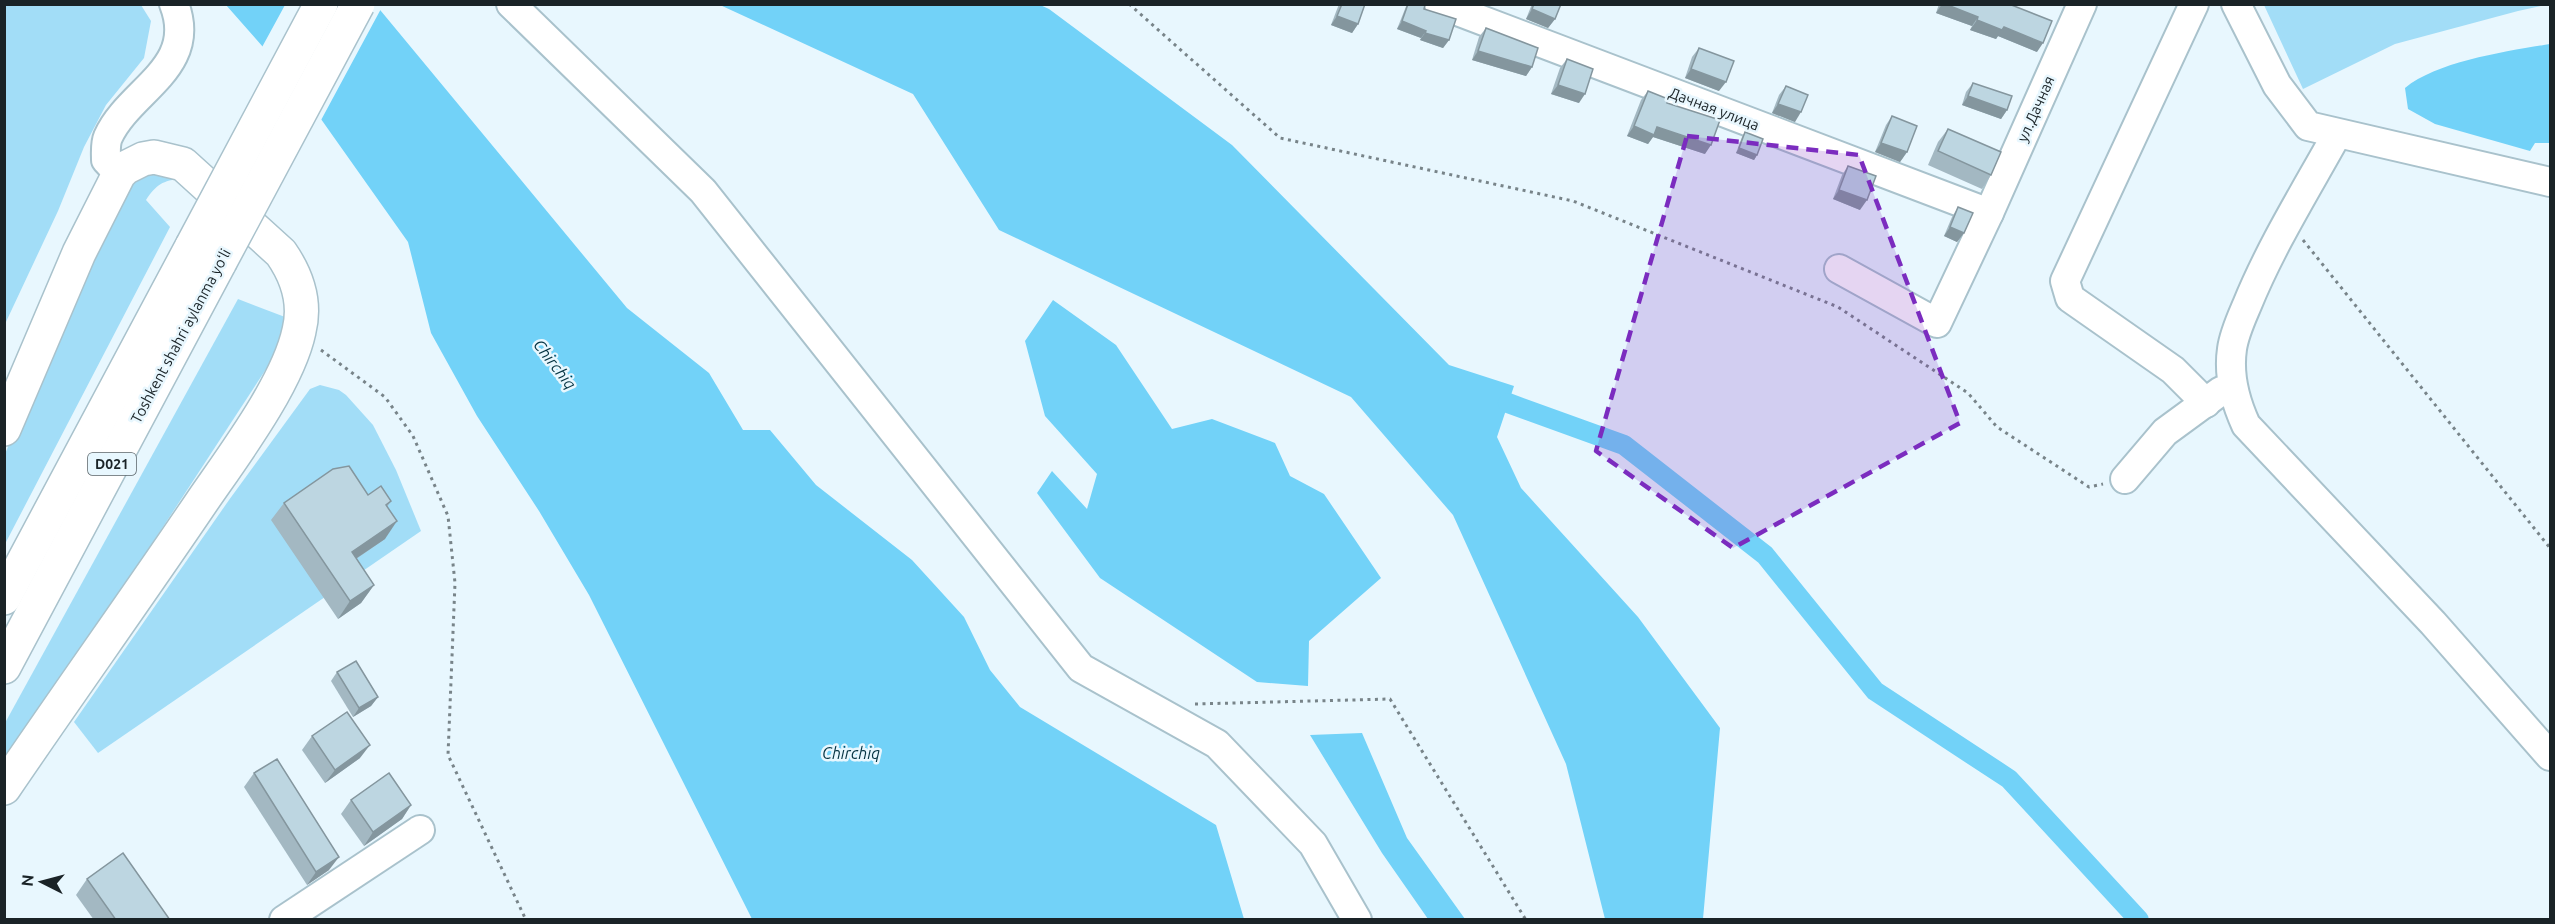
<svg xmlns="http://www.w3.org/2000/svg" width="2555" height="924" viewBox="0 0 2555 924" font-family="Ubuntu,sans-serif">
<rect width="100%" height="100%" fill="#e8f7fe"/>
<g fill="#a2ddf7">
<path d="M5 4 141 5 151 21 144 58 106 105 84 147 58 211 5 324Z"/>
<path d="M2550 4 2518 11 2395 44 2303 89 2264 5Z"/>
<path d="M147 172 181 179C163 180 156 185 146 200L170 227 5 544V454L85 259 128 184Z"/>
<path d="M238 299 285 317V334L270 363 5 769V723Z"/>
<path d="M320 385 339 390 346 395 373 425 396 470 421 531 98 753 74 722 229 500 310 389Z"/>
</g>
<g fill="#72d2f8">
<path d="M1038 4 1049 9 1232 145 1449 365 1514 386 1497 437 1521 488 1638 617 1720 728 1703 919H1605L1566 764 1453 515 1351 397 999 230 913 94 720 5Z"/>
<path d="M226 5H376L627 308 709 373 743 430H770L816 485 912 560 964 617 990 670 1020 707 1216 825 1244 919H752L589 595 539 511 477 416 431 333 408 242 299 88Z"/>
<path d="M2550 44V143H2535L2530 151 2435 124 2408 109 2405 88C2438 61 2508 51 2550 44Z"/>
<path d="M1053 300 1116 345 1172 429 1212 419 1275 443 1290 476 1324 494 1381 578 1309 641 1308 686 1257 682 1100 578 1037 493 1052 471 1087 509 1097 474 1045 416 1025 341Z"/>
<path d="M1362 733 1407 838 1465 919H1428L1382 853 1310 735Z"/>
</g>
<path fill="#e8f7fe" d="M380 4 382 7 320 122 297 90 261 49 285 5Z"/>
<g fill="none" stroke-linecap="round" stroke-linejoin="round">
<path stroke="#72d2f8" stroke-width="20" d="M1508 403 1624 445 1765 555 1875 691 2009 779 2139 920"/>
<g stroke="#a9c2cc" stroke-width="32">
<g id="minor">
<path d="M511 4 703 191 1081 668 1217 744 1313 844 1357 920"/>
<path d="M1439 4 1989 213"/>
<path d="M2194 4 2065 281 2070 298 2173 370 2206 403"/>
<path d="M2236 4 2277 85 2308 126 2550 182"/>
<path d="M2337 134C2306 190 2271 246 2247 305 2241 319 2234 334 2232 349 2228 376 2235 401 2246 425L2433 623 2550 756"/>
<path d="M119 174 106 160C106 153 105 144 108 137 129 90 199 68 174 4"/>
<path d="M1839 269 1937 323 1989 213 2082 4"/>
<path d="M2125 479 2165 432 2221 391"/>
<path d="M284 920 420 830"/>
</g>
</g>
<g stroke="#a9c2cc" stroke-width="36">
<g id="highway">
<path d="M4 429 79 253 119 174 125 168 143 159 154 157 183 164 281 253C297 276 306 303 299 331 288 383 234 455 203 500 138 596 70 691 4 788"/>
<path d="M4 598 192 246"/>
<path d="M4 667 220 262"/>
</g>
</g>
<g stroke="#788489" stroke-width="3" stroke-dasharray="3 4.5" stroke-linecap="butt">
<path d="M1129 4 1280 138 1573 201 1838 307 1968 393 1997 427 2089 487 2103 484"/>
<path d="M2303 240 2550 548"/>
<path d="M321 350 385 397 413 436 448 516 455 583 448 755 526 920"/>
<path d="M1195 704 1390 699 1526 920"/>
</g>
<use href="#minor" stroke="#fff" stroke-width="28"/>
<use href="#highway" stroke="#fff" stroke-width="33"/>
<g stroke="#a9c2cc" stroke-width="36" stroke-linecap="butt">
<g id="highway-bridge">
<path d="M192 246 321 4"/>
<path d="M220 262 358 4"/>
</g>
</g>
<use href="#highway-bridge" stroke="#fff" stroke-width="33"/>
</g>
<g fill="#a3b8c2">
<path d="M1339 4H1365L1358 24 1352 33 1331 25Z"/>
<path d="M1407 4H1422L1424 9 1449 40 1443 48 1420 40 1421 38 1397 29Z"/>
<path d="M1532 4H1561L1555 19 1548 28 1526 19Z"/>
<path d="M1939 4H2009L2037 52 1998 36 1996 39 1970 30 1972 26 1936 13Z"/>
<path d="M1486 28 1532 67 1526 76 1472 60 1479 37Z"/>
<path d="M1699 48 1719 91 1685 78 1692 57Z"/>
<path d="M1567 59 1579 103 1551 94 1560 68Z"/>
<path d="M1973 83 2007 110 2001 119 1962 105 1966 92Z"/>
<path d="M1786 86 1795 122 1772 113 1779 95Z"/>
<path d="M1648 91 1667 103 1705 154 1653 137 1648 144 1627 136 1641 100Z"/>
<path d="M1892 116 1907 152 1900 162 1875 152 1886 125Z"/>
<path d="M1948 129 1991 175 1982 189 1928 165 1938 142Z"/>
<path d="M1745 132 1757 155 1754 160 1736 153 1742 137Z"/>
<path d="M1848 166 1860 210 1833 199 1842 175Z"/>
<path d="M1958 207 1964 233 1957 242 1944 236 1952 217Z"/>
<path d="M368 495 391 501 387 507 385 539 356 559 374 585 361 603 338 619 271 520 284 503Z"/>
<path d="M337 672 378 697 371 706 353 717 331 681Z"/>
<path d="M312 736 360 758 325 783 302 750Z"/>
<path d="M254 773 329 870 307 885 244 787Z"/>
<path d="M351 800 411 805 402 819 364 846 341 814Z"/>
<path d="M87 879 170 920H94L76 895Z"/>
</g>
<g fill="#84969e">
<path d="M1942 4H1945L1978 17 1972 26 1936 13Z"/>
<path d="M1532 9 1555 19 1548 28 1526 19Z"/>
<path d="M1337 16 1358 24 1352 33 1331 25Z"/>
<path d="M1977 20 2004 27 2043 43 2037 52 1998 36 1996 39 1970 30Z"/>
<path d="M1402 21 1426 31 1421 38 1397 29Z"/>
<path d="M1425 33 1449 40 1443 48 1420 40Z"/>
<path d="M1478 51 1532 67 1526 76 1472 60Z"/>
<path d="M1691 69 1726 82 1719 91 1685 78Z"/>
<path d="M1558 85 1585 94 1579 103 1551 94Z"/>
<path d="M1968 96 2007 110 2001 119 1962 105Z"/>
<path d="M1778 104 1801 112 1795 122 1772 113Z"/>
<path d="M1634 126 1657 127 1711 145 1705 154 1653 137 1648 144 1627 136Z"/>
<path d="M1881 143 1907 152 1900 162 1875 152Z"/>
<path d="M1739 148 1757 155 1754 160 1736 153Z"/>
<path d="M1839 190 1867 200 1860 210 1833 199Z"/>
<path d="M1950 227 1964 233 1957 242 1944 236Z"/>
<path d="M397 521 385 539 339 570 352 552Z"/>
<path d="M374 585 361 603 338 619 350 601Z"/>
<path d="M378 697 371 706 353 717 359 708Z"/>
<path d="M370 745 360 758 325 783 335 770Z"/>
<path d="M411 805 402 819 364 846 373 832Z"/>
<path d="M339 857 329 870 307 885 316 872Z"/>
</g>
<g fill="#bdd6e1" stroke="#84969e" stroke-width="1.5">
<path d="M1342 4H1365L1358 24 1337 16Z"/>
<path d="M1408 4H1422L1425 5 1424 9 1456 19 1449 40 1425 33 1426 31 1402 21Z"/>
<path d="M1534 4H1561L1555 19 1532 9Z"/>
<path d="M1945 4H2009L2052 21 2043 43 2004 27 2002 30 1977 20 1978 17Z"/>
<path d="M1486 28 1538 48 1532 67 1478 51Z"/>
<path d="M1699 48 1734 61 1726 82 1691 69Z"/>
<path d="M1567 59 1593 69 1585 94 1558 85Z"/>
<path d="M1973 83 2012 96 2007 110 1968 96Z"/>
<path d="M1786 86 1808 95 1801 112 1778 104Z"/>
<path d="M1648 91 1668 99 1667 103 1720 120 1711 145 1657 127 1654 135 1634 126Z"/>
<path d="M1892 116 1917 126 1907 152 1881 143Z"/>
<path d="M1948 129 2001 152 1991 175 1938 151Z"/>
<path d="M1745 132 1763 139 1757 155 1739 148Z"/>
<path d="M1848 166 1876 176 1867 200 1839 190Z"/>
<path d="M1958 207 1973 213 1964 233 1950 227Z"/>
<path d="M349 466 368 495 381 486 391 501 386 505 397 521 352 552 374 585 350 601 284 503 333 469Z"/>
<path d="M356 661 378 697 359 708 337 672Z"/>
<path d="M347 712 370 745 335 770 312 736Z"/>
<path d="M277 759 339 857 316 872 254 773Z"/>
<path d="M389 773 411 805 373 832 351 800Z"/>
<path d="M123 853 170 920H116L87 879Z"/>
</g>
<path fill="#7b2cbf" fill-opacity="0.2" stroke="#7b2cbf" stroke-width="4.5" stroke-dasharray="12 8" stroke-linejoin="round" d="M1687 136 1859 155 1960 423 1733 548 1596 451Z"/>
<g text-anchor="middle" stroke-width="5" stroke-linejoin="round" paint-order="stroke">
<rect fill="#e8f7fe" stroke="#586368" stroke-width="1.5" x="88" y="453" width="48" height="22" rx="4.5"/>
<g font-size="14" font-weight="bold" fill="#1a2327">
<text x="112" y="469">D021</text>
</g>
<g font-size="15" fill="#1a2327" stroke="#e8f7fe">
<text transform="translate(1714 109) rotate(21)" y="5">Дачная улица</text>
<text transform="translate(2036 109) rotate(-66)" y="5">ул.Дачная</text>
<text transform="translate(181 336) rotate(-62)" y="5">Toshkent shahri aylanma yoʻli</text>
</g>
<g font-size="16" font-style="italic" fill="#043342" stroke="#e8f7fe">
<text transform="translate(555 364) rotate(52)" y="6">Chirchiq</text>
<text x="851" y="759">Chirchiq</text>
</g>
</g>
<rect width="2555" height="924" fill="none" stroke="#1a2327" stroke-width="12"/>
<g transform="translate(42 882) rotate(276)" stroke="#e8f7fe" stroke-width="4.5" paint-order="stroke">
<path d="M0-4.5L10 22L0 15L-10 22Z" fill="#1a2327"/>
<text y="-9" font-size="16" font-weight="bold" text-anchor="middle" fill="#1a2327">N</text>
</g>
</svg>
